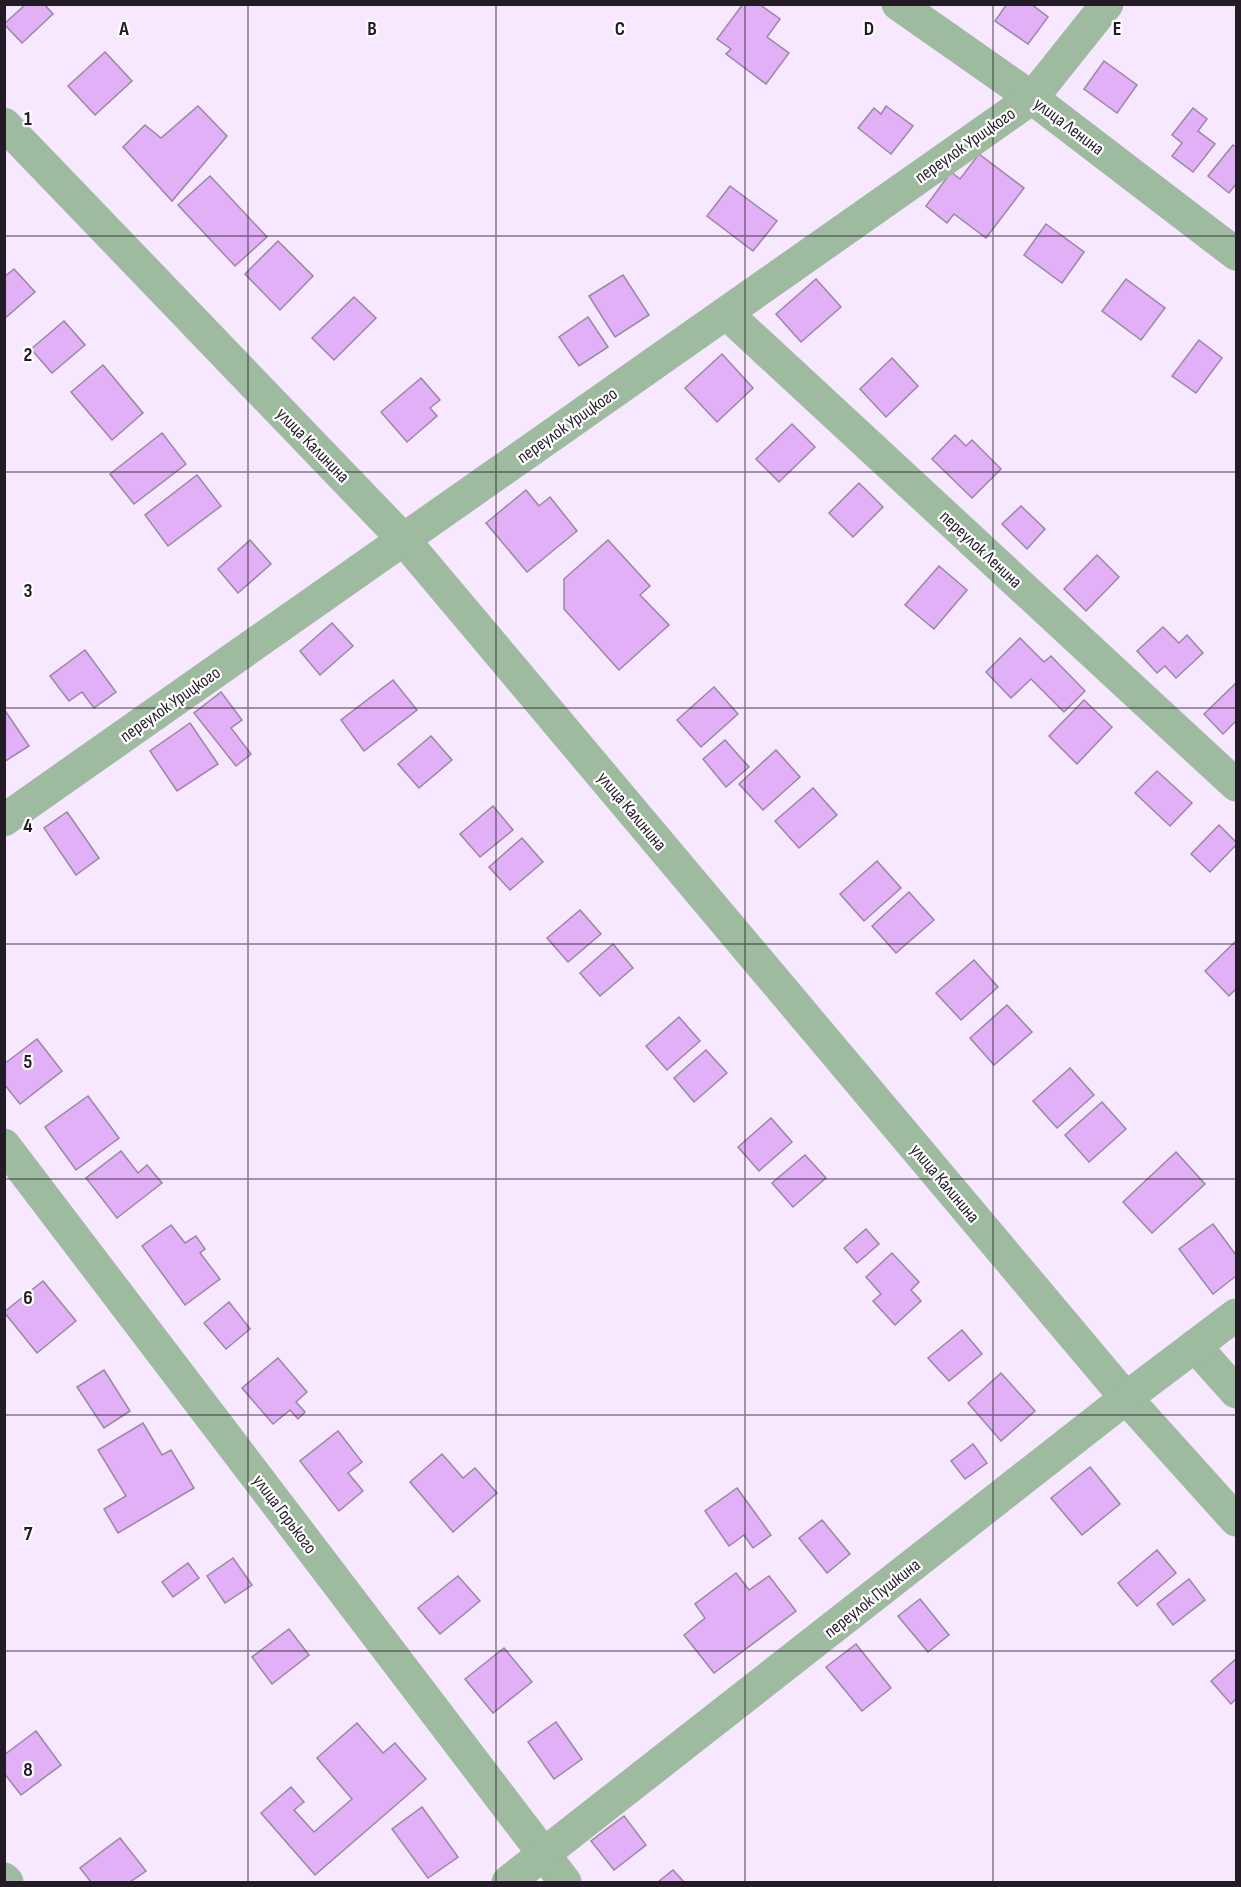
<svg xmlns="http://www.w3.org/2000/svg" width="1241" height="1887" viewBox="0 0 1241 1887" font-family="'Sofia Sans Condensed',sans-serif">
<rect width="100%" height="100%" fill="#f7e7ff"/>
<g fill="#e2b0f7" stroke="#9a87a3" stroke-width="1.5">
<path d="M26 4H44L53 14 22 43 4 24Z"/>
<path d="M743 4H759L780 19 767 37 789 53 766 84 726 54 731 49 717 39Z"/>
<path d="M1007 4H1031L1048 17 1028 44 995 21Z"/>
<path d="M105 52 132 81 95 115 68 86Z"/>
<path d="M1104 61 1137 85 1117 113 1084 89Z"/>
<path d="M198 106 227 136 172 201 123 147 145 125 161 138Z"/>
<path d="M886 106 913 126 891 154 858 128 874 108 881 114Z"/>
<path d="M1193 108 1207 119 1198 131 1215 144 1193 172 1172 156 1182 143 1172 135Z"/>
<path d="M1233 145 1236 147V184L1229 193 1208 176Z"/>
<path d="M979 154 1024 188 986 238 954 214 947 223 926 206 951 172 960 179Z"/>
<path d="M210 176 267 237 235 266 178 205Z"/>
<path d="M730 186 777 221 753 251 707 216Z"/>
<path d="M1046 224 1084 252 1062 283 1024 255Z"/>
<path d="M278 241 313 276 280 310 245 274Z"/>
<path d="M14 269 35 292 4 319V277Z"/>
<path d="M623 275 649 315 615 337 589 296Z"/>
<path d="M816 279 841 307 801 342 776 314Z"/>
<path d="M1126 279 1165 308 1141 340 1102 311Z"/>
<path d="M354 297 376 318 334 360 312 338Z"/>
<path d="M588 317 608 347 579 366 559 337Z"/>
<path d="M64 321 85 345 52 373 31 349Z"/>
<path d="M1199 340 1222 358 1196 393 1172 376Z"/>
<path d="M722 354 753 388 717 422 685 388Z"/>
<path d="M892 358 918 386 886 417 860 389Z"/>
<path d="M103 365 143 413 112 440 71 392Z"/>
<path d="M421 378 440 400 430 408 437 416 407 442 381 412Z"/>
<path d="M792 424 815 447 779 482 756 459Z"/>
<path d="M162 433 186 464 134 504 110 474Z"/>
<path d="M955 435 966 446 972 440 1001 469 972 498 932 459Z"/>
<path d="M197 475 221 506 168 546 145 515Z"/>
<path d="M859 483 883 507 853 537 829 513Z"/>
<path d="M526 490 539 506 550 497 577 531 527 572 486 523Z"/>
<path d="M1021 506 1045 529 1027 549 1002 524Z"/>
<path d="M250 540 271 564 238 593 218 569Z"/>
<path d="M608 540 650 586 640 595 669 625 619 670 564 609V579Z"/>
<path d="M1097 555 1119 577 1086 611 1064 589Z"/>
<path d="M939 566 967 590 934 629 905 605Z"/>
<path d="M332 623 353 646 320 675 300 651Z"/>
<path d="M1163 627 1179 643 1187 635 1203 653 1176 678 1165 666 1157 673 1137 651Z"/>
<path d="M1020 638 1044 662 1051 656 1085 691 1064 712 1031 679 1011 698 986 672Z"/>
<path d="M85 650 116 692 94 708 82 692 69 701 50 676Z"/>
<path d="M393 680 417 710 364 751 341 720Z"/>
<path d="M1236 683V721L1223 734 1204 714Z"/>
<path d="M714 687 738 714 701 747 677 720Z"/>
<path d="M221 692 242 720 231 728 251 754 236 766 194 713Z"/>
<path d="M1084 700 1112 727 1077 764 1049 736Z"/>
<path d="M4 709 29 746 4 762Z"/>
<path d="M190 723 218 764 177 791 150 751Z"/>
<path d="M431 736 452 760 419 788 398 764Z"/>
<path d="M725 740 749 767 726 787 703 759Z"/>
<path d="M776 750 800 777 763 810 739 784Z"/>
<path d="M1157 771 1192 803 1170 826 1135 793Z"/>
<path d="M813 788 837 815 799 848 775 821Z"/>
<path d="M493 806 513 830 480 857 460 834Z"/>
<path d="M67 812 99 858 76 875 44 828Z"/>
<path d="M1219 825 1236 842V845L1210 872 1191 854Z"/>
<path d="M522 838 543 862 510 890 489 867Z"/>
<path d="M877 861 901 888 864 921 840 894Z"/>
<path d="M909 892 934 920 896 953 872 926Z"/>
<path d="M580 910 601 934 568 962 547 938Z"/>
<path d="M1236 941V989L1229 996 1205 971Z"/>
<path d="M613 944 633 968 600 996 580 973Z"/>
<path d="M974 960 998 987 961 1020 936 993Z"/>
<path d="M1007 1005 1032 1032 994 1065 970 1038Z"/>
<path d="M679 1017 700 1041 667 1070 646 1046Z"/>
<path d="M37 1039 62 1071 20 1104 4 1084V1064Z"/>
<path d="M706 1050 727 1073 694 1102 674 1078Z"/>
<path d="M1070 1068 1094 1095 1057 1128 1033 1101Z"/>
<path d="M88 1096 119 1138 76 1170 45 1127Z"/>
<path d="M1102 1102 1126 1129 1089 1162 1065 1135Z"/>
<path d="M771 1118 792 1142 759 1171 738 1147Z"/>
<path d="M121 1151 138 1173 147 1165 162 1183 117 1218 86 1178Z"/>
<path d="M1176 1152 1205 1184 1152 1233 1123 1202Z"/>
<path d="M805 1155 826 1178 793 1207 772 1183Z"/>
<path d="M1213 1224 1236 1255V1276L1213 1294 1179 1249Z"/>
<path d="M171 1225 185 1243 196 1236 205 1249 200 1253 220 1279 185 1305 142 1246Z"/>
<path d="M866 1229 879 1244 857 1263 844 1248Z"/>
<path d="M892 1253 919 1282 911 1290 921 1301 895 1325 873 1301 881 1294 866 1277Z"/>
<path d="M43 1281 76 1321 37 1353 4 1312Z"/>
<path d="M229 1302 250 1329 226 1349 204 1323Z"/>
<path d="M962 1330 982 1354 949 1381 928 1358Z"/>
<path d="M278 1358 307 1392 296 1402 305 1412 298 1419 290 1410 273 1424 242 1388Z"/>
<path d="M104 1370 130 1411 104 1428 77 1387Z"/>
<path d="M1001 1373 1035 1411 1001 1441 968 1403Z"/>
<path d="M143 1423 162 1455 171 1450 194 1488 118 1533 104 1509 126 1496 98 1450Z"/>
<path d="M338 1431 362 1462 348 1473 363 1491 339 1511 300 1461Z"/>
<path d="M973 1444 987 1463 965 1479 951 1461Z"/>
<path d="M442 1454 463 1478 475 1468 497 1493 453 1532 410 1482Z"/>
<path d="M1090 1467 1120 1504 1082 1535 1051 1498Z"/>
<path d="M737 1488 771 1535 753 1548 744 1535 729 1546 705 1511Z"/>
<path d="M822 1520 850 1554 827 1573 799 1538Z"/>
<path d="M1157 1550 1176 1573 1137 1606 1118 1583Z"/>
<path d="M233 1558 252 1585 225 1603 207 1576Z"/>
<path d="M188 1563 199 1578 173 1597 162 1582Z"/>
<path d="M736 1573 749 1590 769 1576 796 1611 714 1673 684 1635 705 1618 695 1604Z"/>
<path d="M458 1576 480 1601 440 1634 418 1608Z"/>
<path d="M1189 1579 1205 1600 1173 1625 1157 1604Z"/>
<path d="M920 1599 949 1635 928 1652 898 1616Z"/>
<path d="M289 1629 309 1655 272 1684 252 1657Z"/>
<path d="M856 1644 891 1688 862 1711 826 1667Z"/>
<path d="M504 1648 532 1682 493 1713 465 1679Z"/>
<path d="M1236 1659V1699L1231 1704 1211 1681Z"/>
<path d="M556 1722 582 1759 554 1779 528 1742Z"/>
<path d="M357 1723 383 1753 395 1743 426 1779 315 1875 261 1813 291 1787 304 1802 294 1810 314 1832 352 1799 317 1758Z"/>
<path d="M36 1731 61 1765 21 1795 4 1773V1755Z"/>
<path d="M422 1807 458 1857 428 1878 392 1829Z"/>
<path d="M624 1816 646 1845 614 1870 591 1841Z"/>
<path d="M120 1838 146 1871 130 1882H91L80 1868Z"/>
<path d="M673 1870 684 1882H658Z"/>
</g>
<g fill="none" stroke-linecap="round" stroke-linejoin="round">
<g stroke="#9ebba0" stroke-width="33">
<path d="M898 4 1032 98 1236 254"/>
<path d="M4 124 404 540 1126 1398 1236 1520"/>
<path d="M726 313 1236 785"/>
<path d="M4 820 1032 98 1107 4"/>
<path d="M4 1145 565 1882"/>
<path d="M1195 1346 1236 1392"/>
<path d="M4 1879 7 1882"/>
<path d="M508 1882 1126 1398 1236 1315"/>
</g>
</g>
<path fill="none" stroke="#231c26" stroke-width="1.5" stroke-opacity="0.55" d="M248 4V1882M496 4V1882M745 4V1882M993 4V1882M4 236H1236M4 472H1236M4 708H1236M4 944H1236M4 1179H1236M4 1415H1236M4 1651H1236"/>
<g text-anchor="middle" stroke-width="4.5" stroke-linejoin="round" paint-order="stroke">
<g font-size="18" fill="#231c26" stroke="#fff">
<text transform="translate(1069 126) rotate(37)" y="6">улица Ленина</text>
<text transform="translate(965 145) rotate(-35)" y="6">переулок Урицкого</text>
<text transform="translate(567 425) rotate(-35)" y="6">переулок Урицкого</text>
<text transform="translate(313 445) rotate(46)" y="6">улица Калинина</text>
<text transform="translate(981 549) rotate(43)" y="6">переулок Ленина</text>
<text transform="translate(170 704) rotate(-35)" y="6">переулок Урицкого</text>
<text transform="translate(632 811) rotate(50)" y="6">улица Калинина</text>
<text transform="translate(945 1183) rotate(50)" y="6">улица Калинина</text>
<text transform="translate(285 1514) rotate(53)" y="6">улица Горького</text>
<text transform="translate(872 1598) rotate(-38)" y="6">переулок Пушкина</text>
</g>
</g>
<g font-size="20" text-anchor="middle" font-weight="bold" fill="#231c26" stroke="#fff" stroke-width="4.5" stroke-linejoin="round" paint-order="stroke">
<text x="124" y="35">A</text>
<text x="372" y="35">B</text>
<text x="620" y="35">C</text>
<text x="869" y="35">D</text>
<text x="1117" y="35">E</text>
<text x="28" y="125">1</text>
<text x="28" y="361">2</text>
<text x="28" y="597">3</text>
<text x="28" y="832">4</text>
<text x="28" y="1068">5</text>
<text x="28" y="1304">6</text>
<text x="28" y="1540">7</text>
<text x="28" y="1776">8</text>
</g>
<rect width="1241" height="1887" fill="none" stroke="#231c26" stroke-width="12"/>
</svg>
